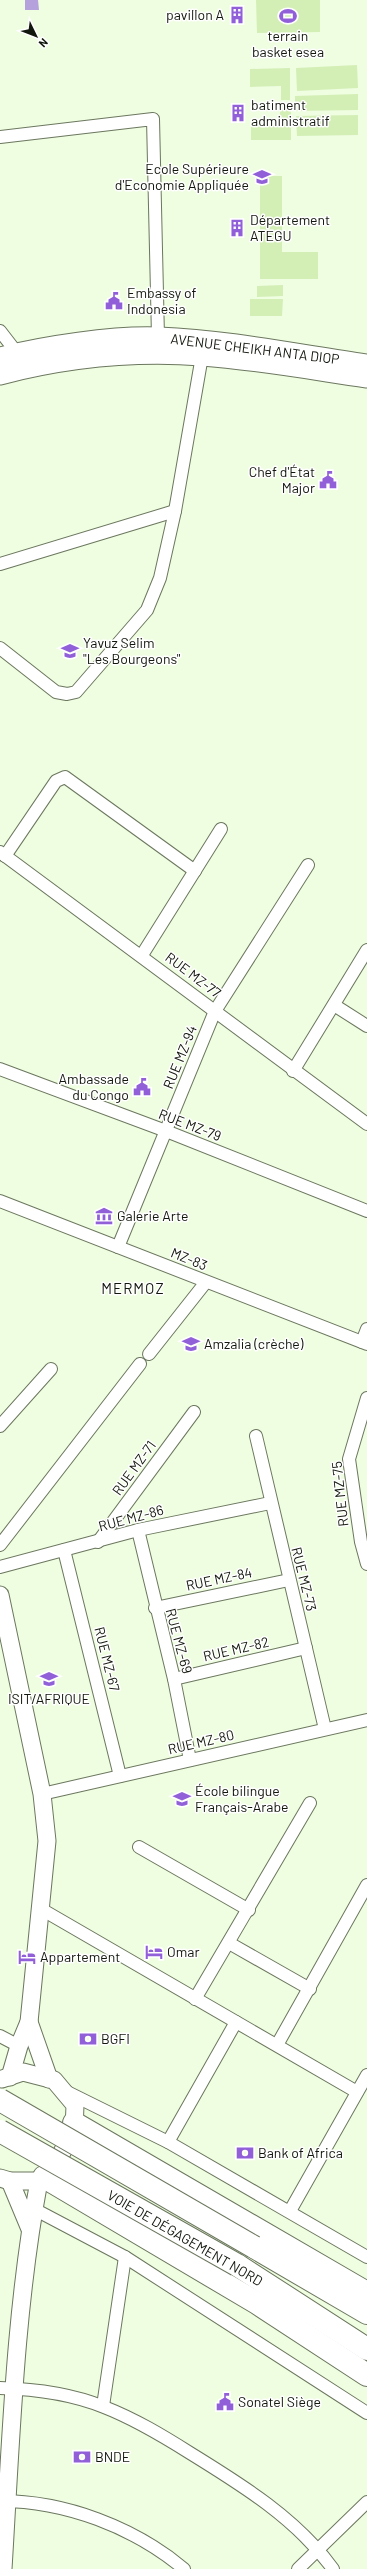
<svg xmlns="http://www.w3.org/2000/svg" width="367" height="2569" viewBox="0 0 367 2569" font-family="Barlow,sans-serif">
<rect width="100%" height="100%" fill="#effde1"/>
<g fill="#d3efb6">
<path d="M256 0H320V32L257 33Z"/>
<path d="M357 65 358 88 297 91 296 68Z"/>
<path d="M290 68V100H281V86L250 87V69Z"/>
<path d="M358 94V110L295 111V96Z"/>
<path d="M280 106H291V140H251V125H280Z"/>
<path d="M358 115V135L297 136 296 116Z"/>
<path d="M260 176H282V252H318V279H260Z"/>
<path d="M283 285V296L257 297V286Z"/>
<path d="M250 299H283L282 316H250Z"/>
</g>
<path fill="#b5a1db" d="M25 0H38L39 10H25Z"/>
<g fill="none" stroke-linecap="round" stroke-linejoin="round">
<g stroke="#6b775e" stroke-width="14">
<g id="street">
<path d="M0 137 153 119 158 337"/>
<path d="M0 331 17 353"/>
<path d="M0 564 175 511"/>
<path d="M0 648 56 692 67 694 76 692 147 610 160 578 175 511 202 356"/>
<path d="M0 852 367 1124"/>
<path d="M5 856 56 781 65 777 195 871"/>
<path d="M142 955 221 829"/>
<path d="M334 1005 367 1026"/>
<path d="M0 1069 166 1131 367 1211"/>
<path d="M293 1071 367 950"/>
<path d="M0 1201 367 1344"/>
<path d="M118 1247 215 1011 308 865"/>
<path d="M362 1342 367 1329"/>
<path d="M149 1354 206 1282"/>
<path d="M367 1398 349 1459 361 1542 367 1564"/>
<path d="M0 1426 51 1369"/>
<path d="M256 1436 325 1729"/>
<path d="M138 1530 174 1679 190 1760"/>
<path d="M98 1542 194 1412"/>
<path d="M0 1545 140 1364"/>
<path d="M64 1550 120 1776"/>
<path d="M0 1567 138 1530 270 1503"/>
<path d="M155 1608 289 1580"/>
<path d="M174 1679 306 1648"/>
<path d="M42 1794 367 1720"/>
<path d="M139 1847 249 1910"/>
<path d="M41 1909 357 2092"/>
<path d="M229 1943 310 1989"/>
<path d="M195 1999 310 1803"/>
<path d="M0 2036 19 2046"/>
<path d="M277 2045 367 1885"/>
<path d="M67 2092 168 2142 367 2257"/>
<path d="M168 2142 236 2022"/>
<path d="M34 2209 125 2257 367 2413"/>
<path d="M290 2211 367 2075"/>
<path d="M0 2388C35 2389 72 2394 104 2407 135 2419 163 2436 190 2453 242 2485 297 2519 333 2569"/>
<path d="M103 2406 125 2257"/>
<path d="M0 2501C65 2501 134 2527 184 2569"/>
<path d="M298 2569 367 2502"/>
</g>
</g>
<g stroke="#6b775e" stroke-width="19">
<g id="secondary">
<path d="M0 1595 42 1794 47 1841 29 2022 19 2046 10 2077"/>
<path d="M29 2022 49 2079"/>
<path d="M0 2178 10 2181H39L52 2170 74 2131 75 2105 54 2080 23 2072 2 2079"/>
<path d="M10 2181 30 2229"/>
<path d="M3 2569C11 2439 15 2309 39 2181"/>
</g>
</g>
<g stroke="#6b775e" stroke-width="21">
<g id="primary">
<path d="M0 357C43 346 114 335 159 337 229 340 298 354 367 364"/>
<path d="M0 375C65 358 135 351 202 356 257 360 312 370 367 378"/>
</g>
</g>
<g stroke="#6b775e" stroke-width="24">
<g id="highway">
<path d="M74 2123 367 2293"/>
<path d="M44 2177 257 2303 367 2375"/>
<path d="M254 2247 367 2313"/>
<path d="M237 2265 367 2349"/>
</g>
</g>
<use href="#street" stroke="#fff" stroke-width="12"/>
<use href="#secondary" stroke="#fff" stroke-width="17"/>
<use href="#primary" stroke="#fff" stroke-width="19"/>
<use href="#highway" stroke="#fff" stroke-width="22"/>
<g stroke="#6b775e" stroke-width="24" stroke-linecap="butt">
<g id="highway-bridge">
<path d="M0 2100 254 2247"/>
<path d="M0 2131 237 2265"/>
</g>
</g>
<use href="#highway-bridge" stroke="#fff" stroke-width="22"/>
</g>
<defs>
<g id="building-bare" transform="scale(1.38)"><path d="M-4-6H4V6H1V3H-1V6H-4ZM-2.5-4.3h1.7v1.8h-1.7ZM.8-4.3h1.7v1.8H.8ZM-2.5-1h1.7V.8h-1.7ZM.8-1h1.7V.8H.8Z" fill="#9160d9" stroke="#fff" stroke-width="2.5" paint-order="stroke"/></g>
<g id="stadium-bare" transform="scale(1.38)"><path d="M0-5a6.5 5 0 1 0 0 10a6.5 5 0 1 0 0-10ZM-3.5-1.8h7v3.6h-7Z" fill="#9160d9" stroke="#fff" stroke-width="2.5" paint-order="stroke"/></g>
<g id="university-bare" transform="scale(1.38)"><path d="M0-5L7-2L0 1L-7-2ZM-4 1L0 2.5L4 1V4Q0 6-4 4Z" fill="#9160d9" stroke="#fff" stroke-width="2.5" paint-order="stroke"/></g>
<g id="civic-bare" transform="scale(1.38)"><path d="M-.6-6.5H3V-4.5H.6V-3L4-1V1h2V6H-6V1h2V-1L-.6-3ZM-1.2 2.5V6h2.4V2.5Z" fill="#9160d9" stroke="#fff" stroke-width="2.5" paint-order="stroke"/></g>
<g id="school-bare" transform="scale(1.38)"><path d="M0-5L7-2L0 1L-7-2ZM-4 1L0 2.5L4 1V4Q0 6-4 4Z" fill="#9160d9" stroke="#fff" stroke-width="2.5" paint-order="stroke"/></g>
<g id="museum-bare" transform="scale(1.38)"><path d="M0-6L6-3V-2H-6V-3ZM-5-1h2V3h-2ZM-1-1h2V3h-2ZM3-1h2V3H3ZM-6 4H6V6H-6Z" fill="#9160d9" stroke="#fff" stroke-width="2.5" paint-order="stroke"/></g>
<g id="hotel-bare" transform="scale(1.38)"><path d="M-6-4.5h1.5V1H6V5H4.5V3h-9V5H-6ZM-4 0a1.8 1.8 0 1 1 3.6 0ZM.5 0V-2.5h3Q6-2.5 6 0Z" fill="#9160d9" stroke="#fff" stroke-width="2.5" paint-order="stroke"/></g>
<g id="bank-bare" transform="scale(1.38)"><path d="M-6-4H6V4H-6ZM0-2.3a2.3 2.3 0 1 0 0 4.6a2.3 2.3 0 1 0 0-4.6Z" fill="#9160d9" stroke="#fff" stroke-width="2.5" paint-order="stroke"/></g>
</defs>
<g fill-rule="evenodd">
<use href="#building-bare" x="237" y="15"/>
<use href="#stadium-bare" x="288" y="16"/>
<use href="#building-bare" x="238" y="113"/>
<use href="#university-bare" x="262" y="177"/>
<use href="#building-bare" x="237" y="228"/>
<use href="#civic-bare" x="114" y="301"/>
<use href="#civic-bare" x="328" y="480"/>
<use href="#school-bare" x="70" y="651"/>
<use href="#civic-bare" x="142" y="1087"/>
<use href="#museum-bare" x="104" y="1216"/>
<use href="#school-bare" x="191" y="1344"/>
<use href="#school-bare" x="49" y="1679"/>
<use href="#school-bare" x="182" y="1799"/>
<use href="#hotel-bare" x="154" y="1952"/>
<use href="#hotel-bare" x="27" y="1957"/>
<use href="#bank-bare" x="88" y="2039"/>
<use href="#bank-bare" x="245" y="2153"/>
<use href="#civic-bare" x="225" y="2402"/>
<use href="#bank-bare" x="82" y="2457"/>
</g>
<g text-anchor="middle" stroke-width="3" stroke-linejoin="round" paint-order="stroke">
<g font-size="14" fill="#12170d" stroke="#fff" text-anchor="start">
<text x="224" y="20" text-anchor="end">pavillon A</text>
<text x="288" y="41" text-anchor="middle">terrain<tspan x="288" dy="16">basket esea</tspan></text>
<text x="251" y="110">batiment<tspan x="251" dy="16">administratif</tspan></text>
<text x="249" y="174" text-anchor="end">Ecole Supérieure<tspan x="249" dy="16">d'Economie Appliquée</tspan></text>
<text x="250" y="225">Département<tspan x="250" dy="16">ATEGU</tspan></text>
<text x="127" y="298">Embassy of<tspan x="127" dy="16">Indonesia</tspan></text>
<text x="315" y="477" text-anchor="end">Chef d'État<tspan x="315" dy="16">Major</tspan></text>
<text x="83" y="648">Yavuz Selim<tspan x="83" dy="16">"Les Bourgeons"</tspan></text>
<text x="129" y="1084" text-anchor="end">Ambassade<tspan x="129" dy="16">du Congo</tspan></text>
<text x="117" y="1221">Galerie Arte</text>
<text x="204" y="1349">Amzalia (crèche)</text>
<text x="49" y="1704" text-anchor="middle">ISIT/AFRIQUE</text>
<text x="195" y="1796">École bilingue<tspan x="195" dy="16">Français-Arabe</tspan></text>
<text x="167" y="1957">Omar</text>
<text x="40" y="1962">Appartement</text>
<text x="101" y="2044">BGFI</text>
<text x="258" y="2158">Bank of Africa</text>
<text x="238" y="2407">Sonatel Siège</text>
<text x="95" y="2462">BNDE</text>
</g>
<g font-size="14" fill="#12170d" stroke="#fff">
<text transform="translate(255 349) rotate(7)" y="5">AVENUE CHEIKH ANTA DIOP</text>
<text transform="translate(193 975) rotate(37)" y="5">RUE MZ-77</text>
<text transform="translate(180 1057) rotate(-68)" y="5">RUE MZ-94</text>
<text transform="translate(190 1125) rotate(21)" y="5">RUE MZ-79</text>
<text transform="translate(189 1259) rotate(22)" y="5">MZ-83</text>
<text transform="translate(134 1468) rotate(-54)" y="5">RUE MZ-71</text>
<text transform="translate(340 1494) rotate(-96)" y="5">RUE MZ-75</text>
<text transform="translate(131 1518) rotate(-15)" y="5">RUE MZ-86</text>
<text transform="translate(219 1579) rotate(-12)" y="5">RUE MZ-84</text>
<text transform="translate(304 1579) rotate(76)" y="5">RUE MZ-73</text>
<text transform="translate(179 1641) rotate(75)" y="5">RUE MZ-69</text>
<text transform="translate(236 1649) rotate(-13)" y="5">RUE MZ-82</text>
<text transform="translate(107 1659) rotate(76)" y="5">RUE MZ-67</text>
<text transform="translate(201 1742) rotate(-13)" y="5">RUE MZ-80</text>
<text transform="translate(185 2238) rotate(30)" y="5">VOIE DE DÉGAGEMENT NORD</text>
</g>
<g font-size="15" letter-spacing="1" fill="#12170d" stroke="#fff">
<text x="133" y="1294">MERMOZ</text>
</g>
</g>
<g transform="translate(36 36) rotate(133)" stroke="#ffffff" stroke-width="3" paint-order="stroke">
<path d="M0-3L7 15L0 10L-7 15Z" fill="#12170d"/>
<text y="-6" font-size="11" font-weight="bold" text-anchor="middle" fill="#12170d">N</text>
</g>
</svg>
